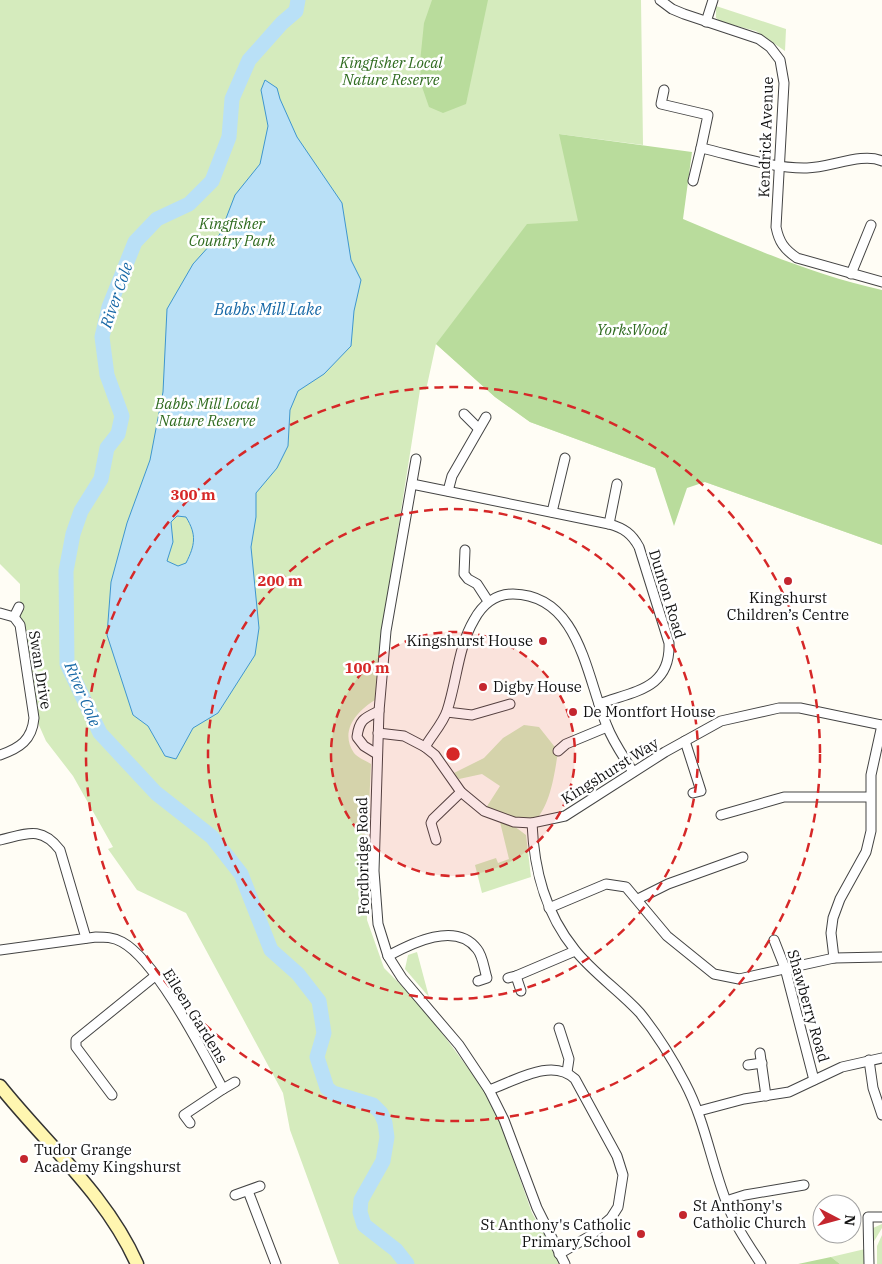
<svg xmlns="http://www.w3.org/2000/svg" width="882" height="1264" viewBox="0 0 882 1264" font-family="'IBM Plex Serif',serif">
<rect width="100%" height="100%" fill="#fffdf5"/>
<g fill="#d5ebbd">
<path d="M0 0H641L643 145 559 134 882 545 705 482 655 468 530 422 495 397 436 344 426 390H420L380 644 375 700C357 711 339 731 354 753 357 757 366 761 371 764L368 827 367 920 384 968 422 1006 485 1091 500 1122 532 1213 561 1264H339L290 1130 283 1093 186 913 137 890 108 849 113 847 73 776 46 741 38 723 20 616V584L0 564Z"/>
<path d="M716 6 786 29 785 51 756 31 721 22 716 18Z"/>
<path d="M524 725 539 727 558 751C555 772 550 810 532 823L484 811 500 786 482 774 459 779 454 773 484 758 503 738Z"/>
<path d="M500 822 514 826 526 835 531 877 482 893 475 865 496 858 498 863 509 859Z"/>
<path d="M417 952 429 997 405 969 408 955Z"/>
<path d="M882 1224V1228L873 1243V1228Z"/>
<path d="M882 1235V1264H877V1246Z"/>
<path d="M865 1249V1264H840L831 1257Z"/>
</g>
<g fill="#b9dc9c">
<path d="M432 0H488L466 104 443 113 429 107 421 84 420 62 424 23Z"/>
<path d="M559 134 692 152 683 219C748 246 813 275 882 290V545L705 482 687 488 674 526 655 468 530 422 495 397 436 344 527 224 578 221Z"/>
<path d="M831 1257 840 1264H798Z"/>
</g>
<path fill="#b9e0f7" stroke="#3f96cf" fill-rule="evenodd" d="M265 80 277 88 280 99 297 137 342 203 351 260 361 280 354 311 351 346 324 374 298 391 290 410 288 446 277 468 256 493V517L251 547 259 628 255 655 218 713 193 728 176 759 165 756 148 726 133 715 107 635 111 582 127 523 150 460 163 392 167 309 193 264 220 234 235 195 260 164 268 126 261 90ZM177 516 186 517C197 535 195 545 186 563L178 566 167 561 173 542 171 522Z"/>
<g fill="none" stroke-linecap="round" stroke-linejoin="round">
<path stroke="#b9e0f7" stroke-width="15" d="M298 0 296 11 282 23 249 60 232 99 229 137 212 181 189 204 157 219 135 242 109 307 102 337 107 375 122 416 118 434 107 448 101 479 81 511 73 534 66 571 67 664 100 733 156 793 212 837 241 874 271 950 298 974 319 1001 324 1033 317 1057 327 1088 333 1093 373 1105 381 1113 385 1123 387 1137 383 1161 361 1200 360 1212 364 1225 396 1250 407 1264"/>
<g stroke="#444" stroke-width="11">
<g id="street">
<path d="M660 0 672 9 684 14 759 39 770 47 780 60 784 83 776 227C779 242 784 249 797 258L882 282"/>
<path d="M706 22 713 0"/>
<path d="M664 90 661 104 708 115 701 148"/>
<path d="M693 181 701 148C733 155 774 169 807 168 830 168 862 152 882 161"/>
<path d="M851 274 871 225"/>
<path d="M464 414 478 428"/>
<path d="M416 459 386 631 379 711 374 871 378 924 388 956 402 978 459 1045 489 1090 504 1120 537 1208 565 1264"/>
<path d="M412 484 609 524C624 528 632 534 639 547L669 643C671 689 634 691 599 704"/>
<path d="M448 491 452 476 486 417"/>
<path d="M552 512 565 458"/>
<path d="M609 524 617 484"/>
<path d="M465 550 464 574 468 579 477 584 488 601"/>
<path d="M0 613 14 617 20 625 34 718C32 740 20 748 0 755"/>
<path d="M14 617 19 607"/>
<path d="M447 712 472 715 510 704"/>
<path d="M378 733 404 736 425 747 435 755 461 792 484 811 514 822 532 823 565 816 665 752 721 721 779 708H800L882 725"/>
<path d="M685 741 701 791 693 793"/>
<path d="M425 747C432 735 443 723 447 711 457 681 458 647 474 620 482 605 495 594 513 594 580 595 586 677 607 726 613 742 624 757 633 772"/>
<path d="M558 751 566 744 607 727"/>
<path d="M377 754 364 746 357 737C359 720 364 718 379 711"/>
<path d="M721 815 784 797H870"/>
<path d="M532 823C534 870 545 913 575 950 593 973 620 991 640 1013 657 1034 673 1060 685 1083 705 1121 711 1162 726 1201 734 1224 748 1244 761 1264"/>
<path d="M0 840C26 834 41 825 60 850L86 938"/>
<path d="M436 840 431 823 433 819 461 792"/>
<path d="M638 899 668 884 743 857"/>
<path d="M549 908 606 884 626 887 667 936 714 974 739 979 834 958 882 957"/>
<path d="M774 940 785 968 814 1080"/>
<path d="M0 950 96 937C105 937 113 937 122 942 157 961 203 1052 223 1089L184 1115 190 1123"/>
<path d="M388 956C412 943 456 921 477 949 483 956 484 969 487 978L478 981"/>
<path d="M834 958 831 933 833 918 840 899 866 852 871 831V775L882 725"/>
<path d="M516 976 521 991"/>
<path d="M508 978 516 976 575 951"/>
<path d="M559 1028 569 1059 567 1072"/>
<path d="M760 1053 766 1096"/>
<path d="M869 1060 873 1088 882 1115"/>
<path d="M748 1065 762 1063"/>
<path d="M223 1089 235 1082"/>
<path d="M489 1090C515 1081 552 1057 575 1079L617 1156 623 1175 618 1207 611 1218 590 1236 559 1254"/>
<path d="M112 1095 76 1047V1040L155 976"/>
<path d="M699 1111 744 1099 789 1092 842 1067 882 1058"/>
<path d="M248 1191 276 1264"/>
<path d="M235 1195 260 1186"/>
<path d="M726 1201 745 1195 804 1185"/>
<path d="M869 1264 868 1217H882"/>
</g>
</g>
<g stroke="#333" stroke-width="15">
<path id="secondary" d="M0 1086C47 1145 106 1194 137 1264"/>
</g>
<use href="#street" stroke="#fff" stroke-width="9"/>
<use href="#secondary" stroke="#fff6b0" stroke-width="12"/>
</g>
<circle cx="453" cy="754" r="122" fill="#d62828" fill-opacity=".12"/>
<g fill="none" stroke="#d62828" stroke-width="2.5" stroke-dasharray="9 6">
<circle cx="453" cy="754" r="122"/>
<circle cx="453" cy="754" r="245"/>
<circle cx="453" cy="754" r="367"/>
</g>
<g fill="#c4262e" stroke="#fff" stroke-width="2">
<circle cx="788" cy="581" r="5"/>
<circle cx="543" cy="641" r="5"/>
<circle cx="483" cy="687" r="5"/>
<circle cx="573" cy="712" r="5"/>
<circle cx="24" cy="1159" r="5"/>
<circle cx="683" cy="1215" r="5"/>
<circle cx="641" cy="1234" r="5"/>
</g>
<g text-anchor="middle" stroke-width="5" stroke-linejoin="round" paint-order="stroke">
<g font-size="15" font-style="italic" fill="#2f6b1f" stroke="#fff">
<text x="391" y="68">Kingfisher Local<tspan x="391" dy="17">Nature Reserve</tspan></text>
<text x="232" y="229">Kingfisher<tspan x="232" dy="17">Country Park</tspan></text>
<text x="632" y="335">YorksWood</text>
<text x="207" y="409">Babbs Mill Local<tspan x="207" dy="17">Nature Reserve</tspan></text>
</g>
<g font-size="15" fill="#111" stroke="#fff">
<text transform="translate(766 137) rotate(-88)" y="5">Kendrick Avenue</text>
<text transform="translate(667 594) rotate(73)" y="5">Dunton Road</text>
<text transform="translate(40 670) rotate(81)" y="5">Swan Drive</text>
<text transform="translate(610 771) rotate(-32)" y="5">Kingshurst Way</text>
<text transform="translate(363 856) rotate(-91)" y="5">Fordbridge Road</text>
<text transform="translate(808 1006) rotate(74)" y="5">Shawberry Road</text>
<text transform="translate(195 1016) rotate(58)" y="5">Eileen Gardens</text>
</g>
<g font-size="15" fill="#111" stroke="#fff" text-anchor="start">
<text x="788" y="603" text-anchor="middle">Kingshurst<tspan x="788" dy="17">Children’s Centre</tspan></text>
<text x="533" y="646" text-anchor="end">Kingshurst House</text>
<text x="493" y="692">Digby House</text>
<text x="583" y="717">De Montfort House</text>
<text x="34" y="1155">Tudor Grange<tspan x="34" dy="17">Academy Kingshurst</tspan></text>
<text x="693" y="1211">St Anthony's<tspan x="693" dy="17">Catholic Church</tspan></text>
<text x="631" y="1230" text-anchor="end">St Anthony's Catholic<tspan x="631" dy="17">Primary School</tspan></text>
</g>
<g font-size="16" font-style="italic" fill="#1768a6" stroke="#fff">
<text transform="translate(116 295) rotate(-71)" y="6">River Cole</text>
<text x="268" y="315">Babbs Mill Lake</text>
<text transform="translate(83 694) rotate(67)" y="6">River Cole</text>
</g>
</g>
<circle cx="453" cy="754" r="8" fill="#d62828" stroke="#fff" stroke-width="2.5"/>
<g font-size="15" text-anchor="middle" font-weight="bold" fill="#d62828" stroke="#fff" stroke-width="5" stroke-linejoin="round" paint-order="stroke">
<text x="193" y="500">300 m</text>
<text x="280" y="586">200 m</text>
<text x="367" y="673">100 m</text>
</g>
<g transform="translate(837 1219) rotate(96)"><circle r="24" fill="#ffffff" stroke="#a0a0a0"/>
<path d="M0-4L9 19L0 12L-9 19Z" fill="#c4262e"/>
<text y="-8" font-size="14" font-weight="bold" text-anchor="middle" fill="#111111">N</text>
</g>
</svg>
